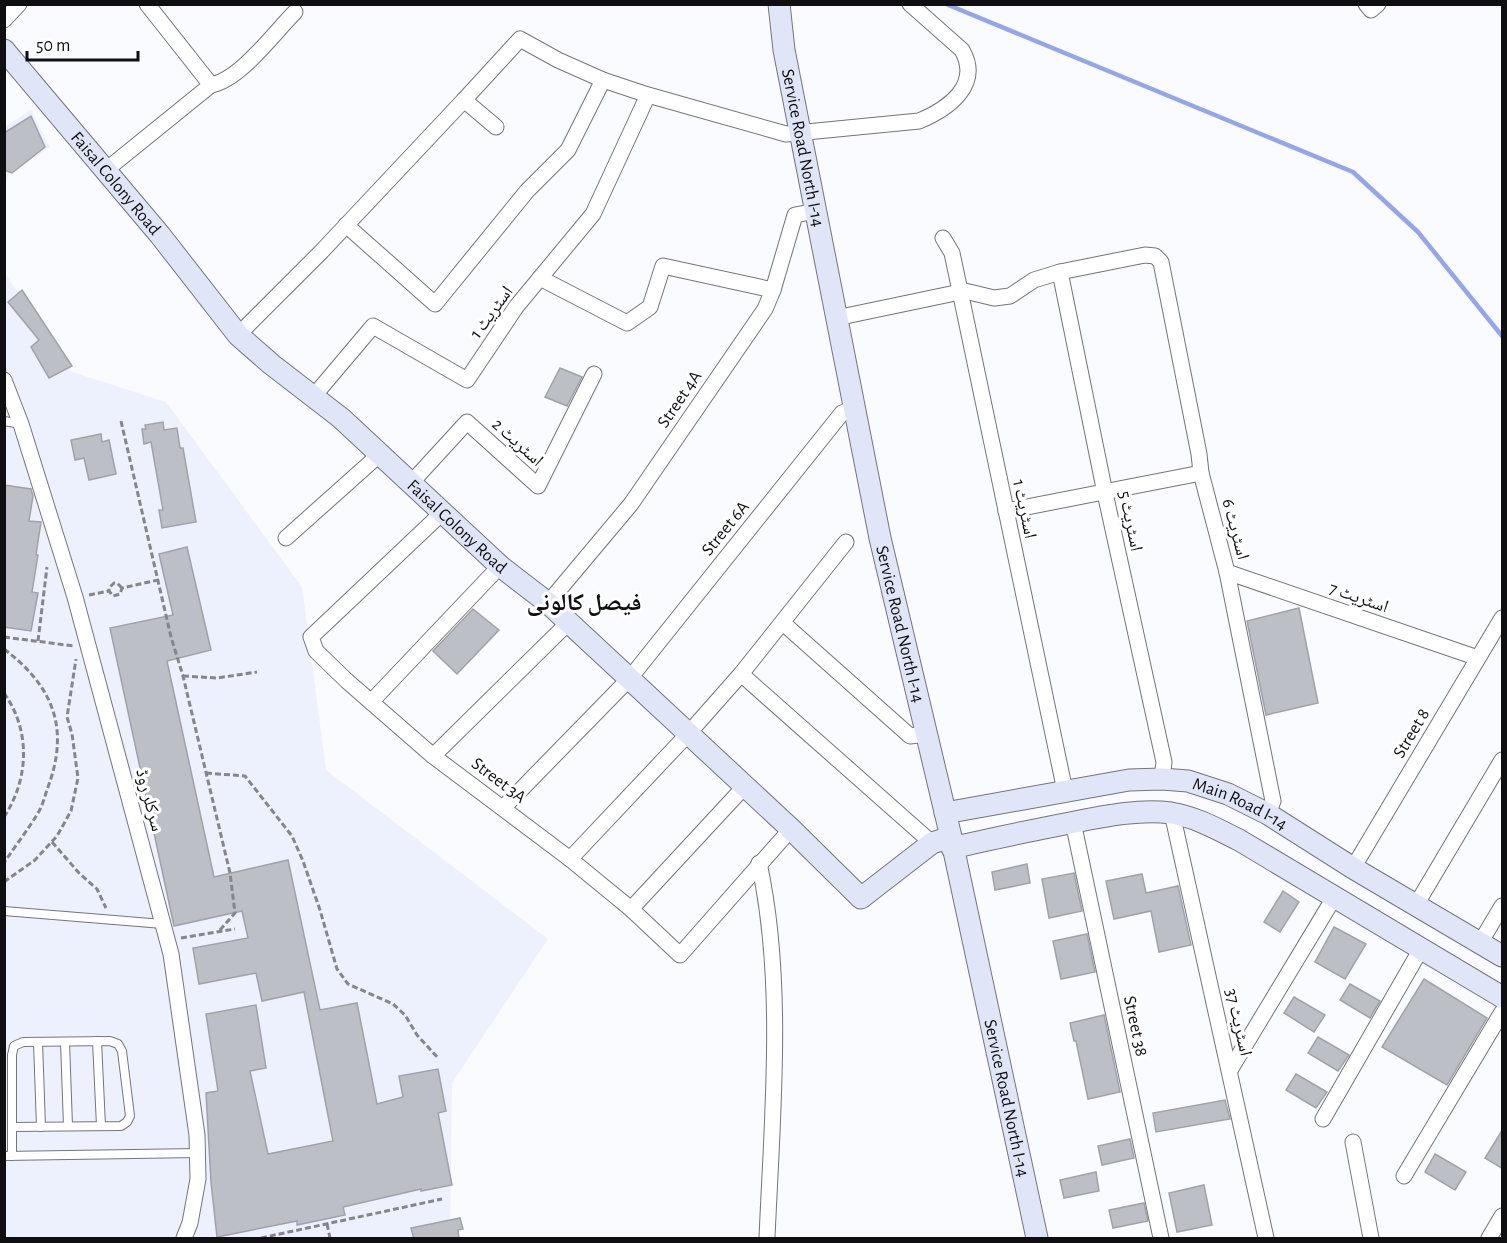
<svg xmlns="http://www.w3.org/2000/svg" width="1507" height="1243" viewBox="0 0 1507 1243" font-family="'Alegreya Sans','Noto Naskh Arabic',sans-serif">
<rect width="100%" height="100%" fill="#fafbff"/>
<g fill="#edf1fd">
<path d="M31 110 50 147 8 175 5 190V127Z"/>
<path d="M4 272 72 372 166 402 302 587 326 770 548 939 452 1083 450 1238H5Z"/>
</g>
<g fill="none" stroke-linecap="round" stroke-linejoin="round">
<path stroke="#94a6e7" stroke-width="4.5" d="M946 4 1353 172 1418 232 1502 336"/>
</g>
<g fill="#bdbfc7" stroke="#a0a2aa" stroke-width="1.5">
<path d="M31 116 45 147 12 173 4 170V133Z"/>
<path d="M22 290 72 366 49 378 31 347 39 340 8 302Z"/>
<path d="M560 368 582 377 567 406 545 397Z"/>
<path d="M163 422 164 430 177 428 180 448H183L196 522 162 528 159 510H163L151 442 144 444 142 429H146L145 425Z"/>
<path d="M101 434 102 442 109 440 116 474 89 480 84 458 75 460 71 440Z"/>
<path d="M4 485 31 489 33 496 29 521 41 522 36 555H38L32 592 38 593 31 631 4 627Z"/>
<path d="M187 547 211 650 167 661 214 877 288 860 320 1010 357 1003 377 1104 403 1097 399 1076 438 1069 446 1111 438 1113 452 1185 421 1191V1189L343 1207 345 1215 297 1225V1221L217 1237 211 1182 206 1093 218 1091 206 1014 256 1005 266 1068 250 1071 268 1154 333 1141 304 992 262 1001 256 973 199 984 193 948 248 938 242 911 174 926 110 628 173 615 159 554Z"/>
<path d="M1299 608 1318 703 1266 715 1247 621Z"/>
<path d="M473 609 499 630 457 674 433 651Z"/>
<path d="M1027 864 1030 883 995 890 992 872Z"/>
<path d="M1074 873 1082 911 1049 918 1042 879Z"/>
<path d="M1142 874 1146 893 1178 886 1191 945 1159 952 1151 911 1114 919 1106 881Z"/>
<path d="M1283 891 1299 902 1280 932 1264 922Z"/>
<path d="M1334 927 1366 944 1345 979 1315 962Z"/>
<path d="M1087 934 1095 972 1061 979 1053 941Z"/>
<path d="M1424 979 1487 1018 1447 1085 1382 1047Z"/>
<path d="M1350 984 1380 1001 1370 1018 1340 1000Z"/>
<path d="M1294 997 1325 1015 1314 1032 1284 1013Z"/>
<path d="M1104 1015 1120 1092 1088 1099 1076 1041H1074L1070 1023Z"/>
<path d="M1318 1037 1349 1055 1338 1071 1308 1053Z"/>
<path d="M1296 1074 1327 1092 1316 1108 1286 1090Z"/>
<path d="M1225 1100 1230 1119 1156 1132 1153 1113Z"/>
<path d="M1503 1129V1169L1485 1158Z"/>
<path d="M1130 1139 1134 1158 1102 1165 1098 1146Z"/>
<path d="M1435 1154 1466 1172 1455 1190 1425 1172Z"/>
<path d="M1096 1172 1099 1191 1064 1198 1060 1180Z"/>
<path d="M1204 1185 1212 1225 1177 1232 1169 1193Z"/>
<path d="M1144 1203 1148 1221 1113 1228 1109 1210Z"/>
<path d="M460 1218 463 1229 458 1230 459 1239H414L411 1228Z"/>
</g>
<g fill="none" stroke-linecap="round" stroke-linejoin="round">
<g stroke="#73757c" stroke-width="10">
<g id="service">
<path d="M4 421 21 424"/>
<path d="M4 911 163 924"/>
<path d="M97 1041 101 1126"/>
<path d="M38 1042 41 1127"/>
<path d="M65 1042 68 1126"/>
<path d="M12 1127 121 1126 127 1122 130 1116 122 1051 118 1044 110 1041 23 1042 14 1046 12 1055V1156"/>
<path d="M4 1156 198 1153"/>
</g>
</g>
<g stroke="#73757c" stroke-width="17">
<g id="minor">
<path d="M147 4 211 85"/>
<path d="M1366 4 1371 10 1378 4"/>
<path d="M4 20 19 4"/>
<path d="M603 80 648 95 786 134 919 121C948 109 982 85 962 50L910 4"/>
<path d="M106 170 211 85C241 79 274 33 295 12"/>
<path d="M346 225 435 304 527 191 568 150 603 80 558 60 520 39 464 100"/>
<path d="M943 238 952 253 1065 791"/>
<path d="M1060 272 1105 493 1164 762 1162 779"/>
<path d="M540 278 627 323 650 307 663 266 773 290"/>
<path d="M836 318 965 291 994 298 1010 296 1034 280 1060 272 1145 255 1155 256 1161 262 1199 454 1201 473 1227 572 1273 801 1268 814"/>
<path d="M238 335 322 251 464 100 496 127"/>
<path d="M4 380 21 424 75 597 171 954 197 1135 198 1179 190 1223 184 1238"/>
<path d="M313 397 373 326 467 380 516 307 593 214 648 95"/>
<path d="M411 483 467 422 538 486 594 374"/>
<path d="M1006 511 1201 473"/>
<path d="M443 512 311 637 316 651 347 681 433 756 570 859 631 909 680 955 791 829"/>
<path d="M286 538 380 454"/>
<path d="M1227 572 1478 658"/>
<path d="M548 603 631 504 765 309 773 290 795 215 816 211"/>
<path d="M783 623 910 736 926 734"/>
<path d="M741 674 932 843"/>
<path d="M371 702 500 566"/>
<path d="M433 756 568 623"/>
<path d="M503 808 630 678 842 413 854 408"/>
<path d="M1172 813 1266 1238"/>
<path d="M1073 822 1161 1238"/>
<path d="M570 859 688 734 741 674 846 542"/>
<path d="M759 863C785 981 772 1118 767 1238"/>
<path d="M1353 868 1502 618"/>
<path d="M1416 905 1502 760"/>
<path d="M631 909 745 786"/>
<path d="M1480 943 1502 906"/>
<path d="M1230 1070 1335 896"/>
<path d="M1323 1119 1421 949"/>
<path d="M1353 1142 1371 1238"/>
<path d="M1404 1176 1502 1012"/>
<path d="M1489 1238 1502 1216"/>
</g>
</g>
<g stroke="#73757c" stroke-width="23">
<g id="secondary">
<path id="s1" d="M779 4 784 50 880 538 951 837 1037 1238"/>
<path id="s2" d="M4 50 160 235 238 335 271 364 341 418 500 566 548 603 791 829 861 898 932 843 951 837"/>
<path id="s3" d="M945 813 1129 780 1162 779 1188 781 1228 794 1268 814 1353 868 1502 956"/>
<path d="M952 848C993 838 1034 830 1075 822 1106 816 1139 809 1171 813 1196 817 1217 829 1239 840L1502 997"/>
</g>
</g>
<g stroke="#858689" stroke-width="3" stroke-dasharray="6 3" stroke-linecap="butt">
<path d="M121 421 171 637 183 676 230 873 235 913 219 931"/>
<path d="M122 588 117 583H114L109 588V591L113 596 120 594 122 588 158 580"/>
<path d="M89 595 109 591"/>
<path d="M4 637 74 646"/>
<path d="M38 641 47 567"/>
<path d="M4 649C53 686 70 728 48 787 45 795 43 805 38 813 28 830 15 846 4 863"/>
<path d="M183 676 217 678 257 672"/>
<path d="M4 693C31 731 29 779 4 817"/>
<path d="M206 773 245 776 292 836 303 861 320 910 337 969 348 984 393 1004 405 1015 417 1035 439 1059"/>
<path d="M52 842 79 873 97 889 106 908"/>
<path d="M4 882 35 860 57 836 71 811 78 778 72 734 67 717 76 659"/>
<path d="M181 938 235 929"/>
<path d="M327 1224 330 1238"/>
<path d="M261 1238 442 1199"/>
</g>
<use href="#service" stroke="#fff" stroke-width="8"/>
<use href="#minor" stroke="#fff" stroke-width="15"/>
<use href="#secondary" stroke="#e0e5f7" stroke-width="21"/>
</g>
<g text-anchor="middle" stroke-width="6" stroke-linejoin="round" paint-order="stroke">
<g font-size="18" fill="#0f0f12" stroke="#fff">
<text dy="6" stroke="none"><textPath href="#s1" startOffset="146">Service Road North I-14</textPath></text>
<text dy="6" stroke="none"><textPath href="#s2" startOffset="174">Faisal Colony Road</textPath></text>
<text transform="translate(491 312) rotate(-54)" y="6">اسٹریٹ 1</text>
<text transform="translate(679 399) rotate(-56)" y="6">Street 4A</text>
<text transform="translate(518 442) rotate(42)" y="6">اسٹریٹ 2</text>
<text transform="translate(1025 509) rotate(78)" y="6">اسٹریٹ 1</text>
<text transform="translate(1131 521) rotate(78)" y="6">اسٹریٹ 5</text>
<text dy="6" stroke="none"><textPath href="#s2" startOffset="660">Faisal Colony Road</textPath></text>
<text transform="translate(725 528) rotate(-51)" y="6">Street 6A</text>
<text transform="translate(1236 529) rotate(75)" y="6">اسٹریٹ 6</text>
<text transform="translate(1359 597) rotate(19)" y="6">اسٹریٹ 7</text>
<text dy="6" stroke="none"><textPath href="#s1" startOffset="632">Service Road North I-14</textPath></text>
<text transform="translate(1411 733) rotate(-59)" y="6">Street 8</text>
<text transform="translate(499 780) rotate(37)" y="6">Street 3A</text>
<text transform="translate(150 800) rotate(75)" y="6">سرکلر روڈ</text>
<text dy="6" stroke="none"><textPath href="#s3" startOffset="303">Main Road I-14</textPath></text>
<text transform="translate(1239 1022) rotate(77)" y="6">اسٹریٹ 37</text>
<text transform="translate(1136 1026) rotate(78)" y="6">Street 38</text>
<text dy="6" stroke="none"><textPath href="#s1" startOffset="1118">Service Road North I-14</textPath></text>
</g>
<g font-size="24" font-weight="bold" fill="#0f0f12" stroke="#fff">
<text x="584" y="610">فیصل کالونی</text>
</g>
</g>
<rect width="1507" height="1243" fill="none" stroke="#0f0f12" stroke-width="12"/>
<path d="M27 51v9h111v-9" fill="none" stroke="#0f0f12" stroke-width="3"/>
<text x="36" y="51" font-size="18" fill="#0f0f12" stroke="#ffffff" stroke-width="4.5" paint-order="stroke">50 m</text>
</svg>
